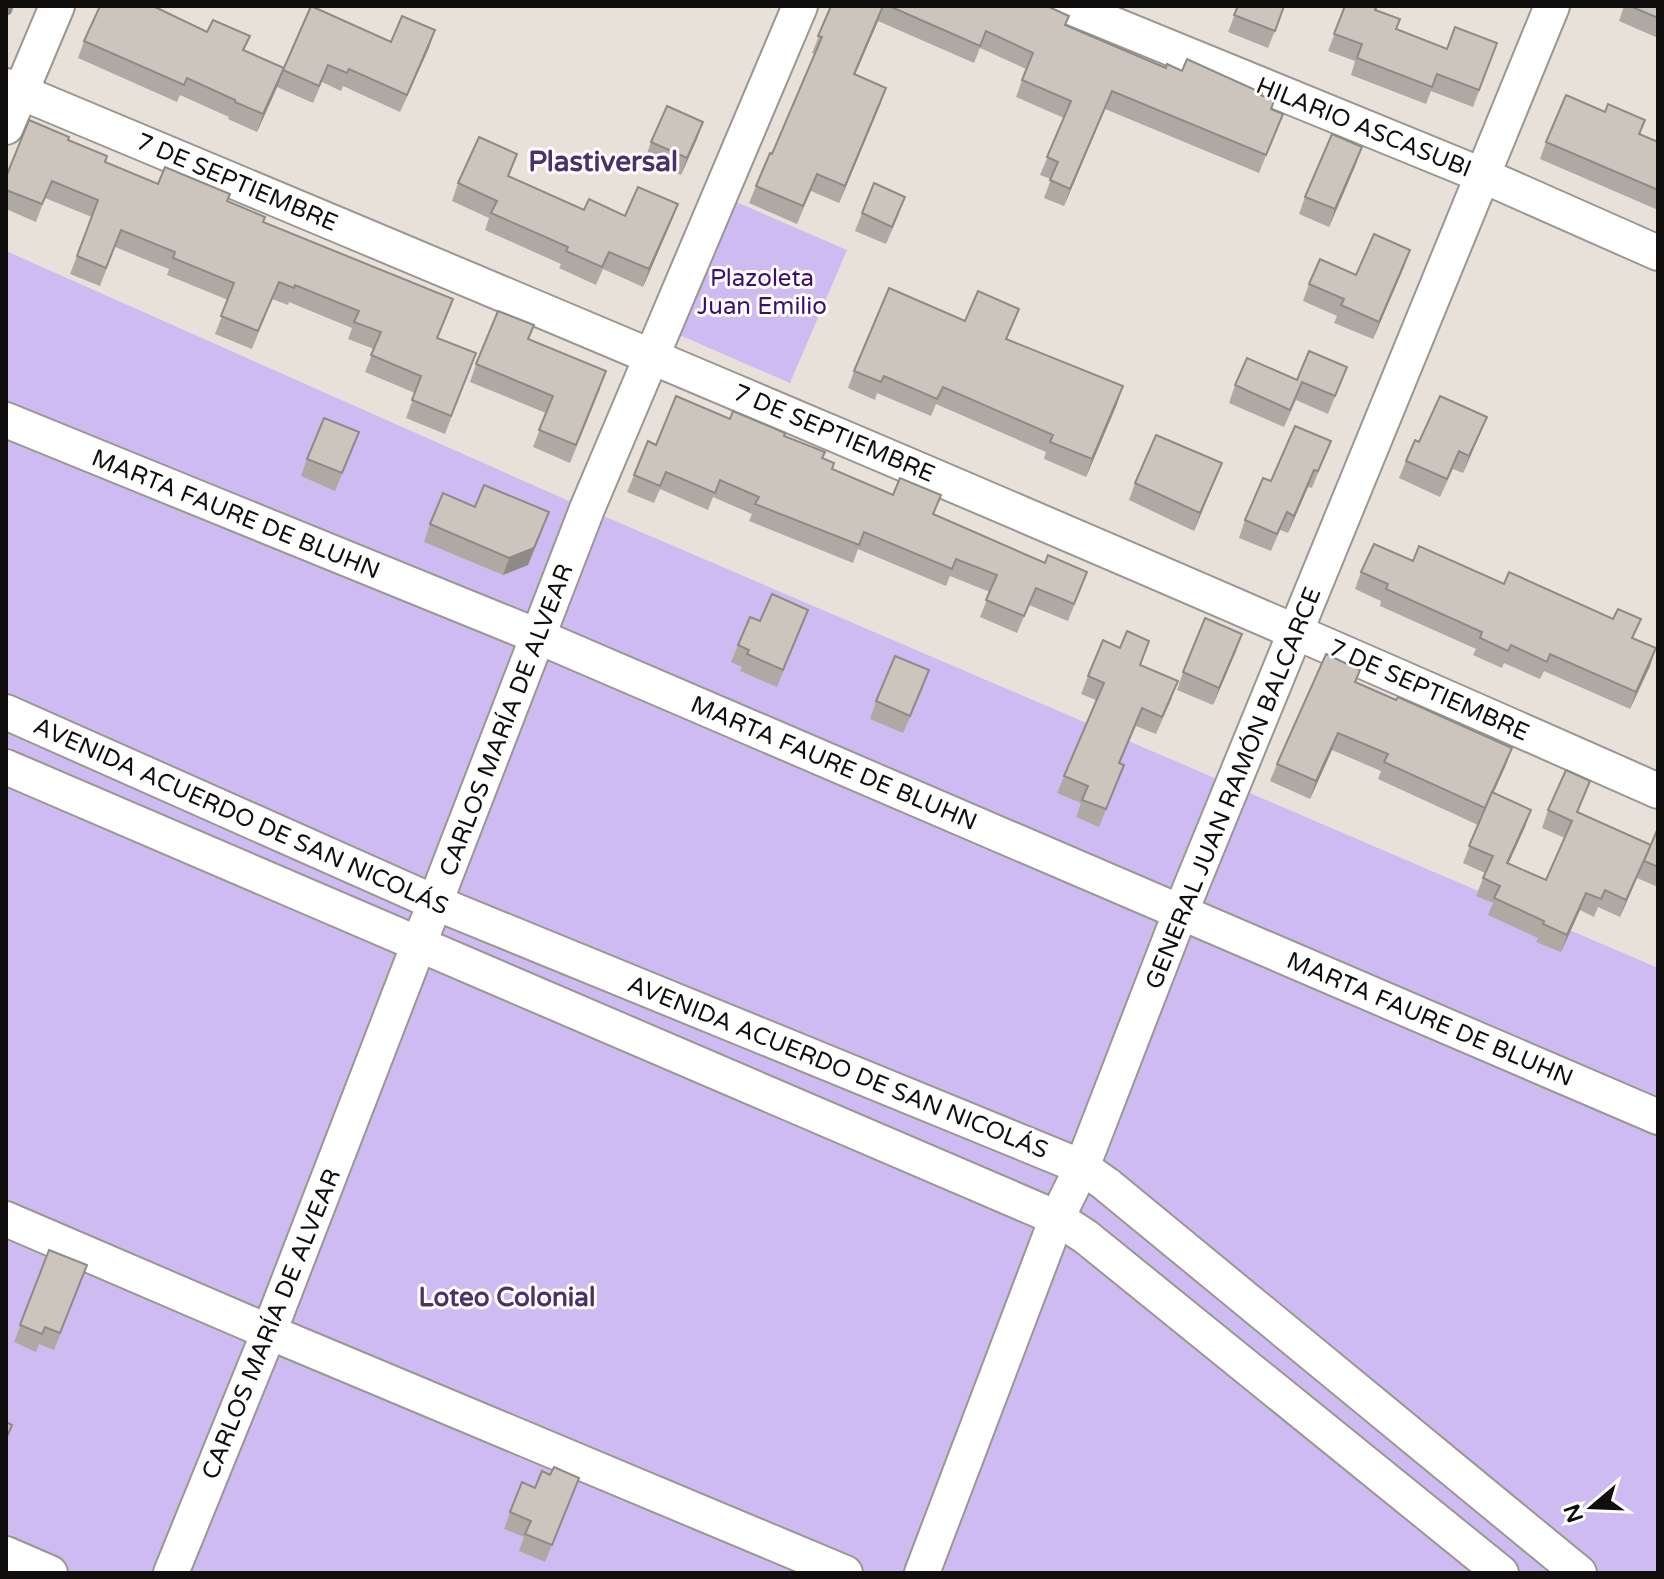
<svg xmlns="http://www.w3.org/2000/svg" width="1664" height="1579" viewBox="0 0 1664 1579" font-family="'Varela Round',sans-serif">
<rect width="100%" height="100%" fill="#e8e1da"/>
<g fill="#cebbf2">
<path d="M734 201 847 250 790 383 677 334Z"/>
<path d="M6 251 587 509 1658 968V1573H6Z"/>
</g>
<g fill="none" stroke-linecap="round" stroke-linejoin="round">
<g stroke="#9d9690" stroke-width="38">
<g id="minor">
<path d="M1068 6 1484 176 1658 253"/>
<path d="M6 86C559 317 1111 548 1658 791"/>
<path d="M6 127 57 6"/>
<path d="M6 420 537 636 1658 1117"/>
<path d="M6 712 436 903 1082 1167 1106 1184 1579 1573"/>
<path d="M6 767 1057 1218 1086 1237 1501 1573"/>
<path d="M6 1219 269 1332 845 1573"/>
<path d="M6 1554 50 1573"/>
<path d="M171 1573 269 1332 587 509 800 6"/>
<path d="M922 1573 1057 1218 1082 1167 1181 911 1552 6"/>
</g>
</g>
<use href="#minor" stroke="#fff" stroke-width="34"/>
</g>
<g fill="#afa9a3">
<path d="M154 6V7L207 32 250 36 244 51 278 85 257 132 228 119 229 117 180 95 177 102 78 58 84 41Z"/>
<path d="M831 6H1047L1065 26 1166 68 1182 71 1261 95 1271 109 1283 114 1259 173 1105 109 1064 206 1044 198 1051 179 1040 175 1064 118 1016 97 1026 69 980 48 974 63 878 21 855 74 886 88 880 105 839 203 811 191 797 224 749 203 756 186 772 154 815 54 812 53Z"/>
<path d="M1238 6H1285L1268 48 1228 32Z"/>
<path d="M1345 6 1375 10 1396 29 1447 49 1497 43 1473 107 1431 91 1426 104 1351 75 1355 61 1328 51Z"/>
<path d="M1624 6H1658V38L1619 21Z"/>
<path d="M435 30 400 112 343 86 341 91 322 82 313 103 277 87 283 70Z"/>
<path d="M1605 112 1645 120 1640 134 1658 142V210L1540 159 1546 142Z"/>
<path d="M703 122 681 175 645 159 651 142Z"/>
<path d="M68 140 105 162 158 184 227 201 263 222 438 338 476 353 445 434 406 418 415 393 365 372 374 349 348 339 352 328 289 302 288 305 272 299 252 349 215 334 228 300 167 275 169 269 115 247 100 286 70 274 92 217 45 198 36 222 6 209V177Z"/>
<path d="M1356 164 1329 227 1299 214 1305 197Z"/>
<path d="M509 177 584 210 671 222 643 287 603 269 596 285 559 268 561 264 485 230 489 218 452 201 458 183Z"/>
<path d="M862 213 899 214 886 244 855 231Z"/>
<path d="M1404 267 1373 339 1334 323 1337 316 1303 301 1309 284Z"/>
<path d="M1019 309 1007 339 1117 404 1086 477 1044 459 1046 452 936 404 931 416 877 393 875 400 848 388 854 371 965 321Z"/>
<path d="M534 325 528 340 600 389 570 463 533 447 546 413 470 382 476 364Z"/>
<path d="M1347 367 1328 414 1296 400 1284 427 1229 403 1235 385 1297 380Z"/>
<path d="M730 419 784 436 823 458 832 469 1045 563 1087 572 1068 621 1029 605 1017 633 980 617 990 592 950 576 946 586 858 549 853 563 749 521 752 514 713 497 708 510 660 489 654 503 627 492 634 475 656 445Z"/>
<path d="M359 432 335 491 301 476 307 459Z"/>
<path d="M1480 434 1463 473 1453 469 1440 497 1399 478 1406 461 1419 442Z"/>
<path d="M1331 441 1312 488 1308 487 1288 533 1280 530 1271 551 1239 538 1245 520 1271 481Z"/>
<path d="M1215 480 1194 531 1129 500 1135 483Z"/>
<path d="M475 507 543 529 528 565 503 575 424 542 430 524Z"/>
<path d="M1413 561 1504 584 1634 639 1650 666 1630 709 1544 671 1540 679 1504 663 1502 668 1473 655 1476 649 1380 606 1381 601 1355 589 1361 572Z"/>
<path d="M808 610 777 687 740 671 742 667 731 662 738 645 760 621Z"/>
<path d="M1120 648 1140 665 1172 698 1156 734 1136 726 1120 763 1124 765 1099 827 1076 817 1081 803 1057 793 1096 700 1081 694 1088 676Z"/>
<path d="M1236 651 1213 705 1177 690 1183 672Z"/>
<path d="M1356 682 1396 700 1512 748 1493 793 1531 810 1508 863 1546 880 1565 838 1542 828 1548 810 1590 781 1578 812 1651 845 1658 828V887L1637 878 1620 917 1598 907 1594 917 1580 910 1561 952 1536 942 1538 938 1488 915 1493 903 1476 896 1485 873 1463 863 1478 825 1378 779 1381 771 1332 750 1310 799 1270 781 1277 764Z"/>
<path d="M923 688 903 733 870 719 876 701Z"/>
<path d="M49 1250 81 1282 54 1350 39 1344 36 1352 14 1342Z"/>
<path d="M550 1475 579 1478 545 1562 519 1551 524 1537 504 1529 510 1512Z"/>
</g>
<g fill="#8e8a85">
<path d="M6 6H14L11 14 6 16Z"/>
<path d="M883 6 878 21 848 91 854 74Z"/>
<path d="M435 30 429 48 400 112 407 95Z"/>
<path d="M284 68 278 85 257 132 263 114Z"/>
<path d="M886 88 880 105 839 203 845 186Z"/>
<path d="M1112 91 1105 109 1064 206 1070 189Z"/>
<path d="M703 122 697 139 681 175 687 158Z"/>
<path d="M1362 147 1356 164 1329 227 1335 209Z"/>
<path d="M678 204 671 222 643 287 649 269Z"/>
<path d="M1410 250 1404 267 1373 339 1379 322Z"/>
<path d="M1123 386 1117 404 1086 477 1092 459Z"/>
<path d="M1487 417 1480 434 1463 473 1469 456Z"/>
<path d="M1222 463 1194 531 1200 513Z"/>
<path d="M1314 470 1308 487 1288 533 1294 516Z"/>
<path d="M549 512 528 565 503 575 509 558Z"/>
<path d="M1242 634 1236 651 1213 705 1219 688Z"/>
<path d="M1656 648 1650 666 1630 709 1636 692Z"/>
<path d="M1338 733 1332 750 1310 799 1316 781Z"/>
<path d="M1512 748 1506 765 1479 825 1485 808Z"/>
<path d="M1531 810 1525 827 1501 880 1507 863Z"/>
<path d="M1644 861 1637 878 1620 917 1626 900Z"/>
<path d="M1586 893 1580 910 1561 952 1567 935Z"/>
</g>
<g fill="#cbc5be" stroke="#8e8a85" stroke-width="2">
<path d="M100 6H153L207 32 213 20 250 36 243 50 284 68 263 114 235 102V100L187 78 184 85 84 41Z"/>
<path d="M311 6 391 42 402 16 435 30 407 95 349 69 347 73 328 65 319 86 283 70Z"/>
<path d="M831 6H883L854 74 886 88 845 186 817 174 803 206 756 186 770 153 772 154 822 37 818 36Z"/>
<path d="M889 6H1047L1069 16 1065 25 1166 68 1167 64 1182 71 1187 59 1262 93 1261 95 1274 101 1271 109 1283 114 1266 155 1112 91 1070 189 1050 180 1058 162 1047 157 1071 101 1022 80 1033 53 986 31 980 46Z"/>
<path d="M1238 6H1284L1275 31 1234 15Z"/>
<path d="M1345 6H1377L1375 10 1400 19 1396 29 1447 49 1455 27 1497 43 1479 90 1437 74 1432 87 1357 58 1362 44 1334 34Z"/>
<path d="M1630 6H1658V18Z"/>
<path d="M1566 95 1605 112 1608 104 1645 120 1639 134 1658 142V190L1546 142Z"/>
<path d="M667 106 703 122 687 158 651 142Z"/>
<path d="M29 120 69 137 68 140 107 156 105 162 158 184 165 167 230 194 227 201 265 217 263 222 453 299 437 338 476 353 451 416 412 400 421 376 371 355 381 332 354 322 359 311 295 285 294 288 279 282 258 331 221 316 234 283 173 258 175 252 121 230 106 268 77 256 98 200 52 181 42 204 6 190V177Z"/>
<path d="M1332 134 1362 147 1335 209 1305 197Z"/>
<path d="M479 137 517 154 508 176 584 210 589 199 625 216 638 187 678 204 649 269 609 252 602 267 566 251 568 247 491 213 497 201 458 183Z"/>
<path d="M874 183 905 197 892 227 862 213Z"/>
<path d="M1374 234 1410 250 1379 322 1341 305 1344 299 1309 284 1320 259 1356 275Z"/>
<path d="M889 288 965 321 978 291 1019 309 1006 339 1123 386 1092 459 1050 442 1053 435 943 387 937 399 884 376 881 382 854 371Z"/>
<path d="M498 311 534 325 528 339 606 371 576 445 539 430 553 396 476 364Z"/>
<path d="M1309 351 1347 367 1335 396 1302 382 1290 410 1235 385 1247 358 1297 380Z"/>
<path d="M676 396 730 419 733 411 785 433 784 436 825 452 822 458 834 463 832 469 893 495 900 478 941 495 933 514 1045 563 1048 555 1087 572 1074 604 1036 588 1024 616 986 600 997 575 956 559 952 569 864 532 859 545 755 504 759 497 720 480 715 493 666 472 660 486 634 475 648 441 656 445Z"/>
<path d="M1440 396 1487 417 1469 456 1459 451 1447 479 1406 461 1415 440 1419 442Z"/>
<path d="M324 418 359 432 342 473 307 459Z"/>
<path d="M1295 426 1331 441 1318 471 1314 470 1294 516 1287 512 1277 534 1245 520 1263 478 1271 481Z"/>
<path d="M1156 435 1222 463 1200 513 1135 483Z"/>
<path d="M484 485 549 512 534 548 509 558 430 524 443 493 475 507Z"/>
<path d="M1374 544 1413 561 1419 546 1504 584 1509 572 1613 619 1618 609 1641 619 1632 638 1656 648 1636 692 1550 654 1547 662 1511 645 1508 651 1480 638 1482 632 1386 589 1388 584 1361 572Z"/>
<path d="M772 594 808 610 783 670 747 654 749 650 738 645 750 617 760 621Z"/>
<path d="M1205 618 1242 634 1219 688 1183 672Z"/>
<path d="M1127 631 1149 641 1140 665 1178 681 1162 717 1142 708 1119 763 1124 765 1106 809 1082 800 1088 786 1064 776 1104 683 1088 676 1103 640 1120 648Z"/>
<path d="M1326 654 1360 670 1355 682 1396 700 1398 697 1512 748 1485 808 1384 762 1388 754 1338 733 1316 781 1277 764Z"/>
<path d="M895 656 929 670 910 716 876 701Z"/>
<path d="M1566 770 1590 781 1577 812 1651 845 1626 900 1605 890 1601 899 1586 893 1567 935 1543 924 1544 921 1494 898 1500 886 1483 878 1493 856 1469 846 1492 792 1531 810 1507 863 1546 880 1572 821 1548 810Z"/>
<path d="M1658 828V867L1644 861Z"/>
<path d="M49 1250 87 1265 60 1333 45 1327 42 1334 20 1325Z"/>
<path d="M6 1422 12 1425 6 1439Z"/>
<path d="M554 1467 579 1478 552 1545 525 1534 531 1521 510 1512 522 1482 535 1488 542 1471 550 1475Z"/>
</g>
<g text-anchor="middle" stroke-width="6" stroke-linejoin="round" paint-order="stroke">
<g font-size="24" fill="#110f0d" stroke="#fff">
<text transform="translate(1364 127) rotate(22)" y="8">HILARIO ASCASUBI</text>
<text transform="translate(237 182) rotate(23)" y="8">7 DE SEPTIEMBRE</text>
<text transform="translate(834 433) rotate(23)" y="8">7 DE SEPTIEMBRE</text>
<text transform="translate(236 514) rotate(22)" y="8">MARTA FAURE DE BLUHN</text>
<text transform="translate(1429 690) rotate(24)" y="8">7 DE SEPTIEMBRE</text>
<text transform="translate(506 720) rotate(-69)" y="8">CARLOS MARÍA DE ALVEAR</text>
<text transform="translate(834 763) rotate(23)" y="8">MARTA FAURE DE BLUHN</text>
<text transform="translate(1233 788) rotate(-68)" y="8">GENERAL JUAN RAMÓN BALCARCE</text>
<text transform="translate(241 816) rotate(24)" y="8">AVENIDA ACUERDO DE SAN NICOLÁS</text>
<text transform="translate(1430 1019) rotate(23)" y="8">MARTA FAURE DE BLUHN</text>
<text transform="translate(838 1067) rotate(22)" y="8">AVENIDA ACUERDO DE SAN NICOLÁS</text>
<text transform="translate(271 1324) rotate(-68)" y="8">CARLOS MARÍA DE ALVEAR</text>
</g>
<g font-size="24" fill="#3f0d6d" stroke="#fff">
<text x="762" y="286">Plazoleta<tspan x="762" dy="28">Juan Emilio</tspan></text>
</g>
<g font-size="26" font-weight="bold" fill="#49316c" stroke="#fff">
<text x="507" y="1306">Loteo Colonial</text>
</g>
<g font-size="28" font-weight="bold" fill="#49316c" stroke="#fff">
<text x="603" y="171">Plastiversal</text>
</g>
</g>
<rect width="1664" height="1579" fill="none" stroke="#110f0d" stroke-width="16"/>
<g transform="translate(1592 1507) rotate(251)" stroke="#ffffff" stroke-width="6" paint-order="stroke">
<path d="M0-6L14 30L0 20L-14 30Z" fill="#110f0d"/>
<text y="-12" font-size="22" font-weight="bold" text-anchor="middle" fill="#110f0d">N</text>
</g>
</svg>
